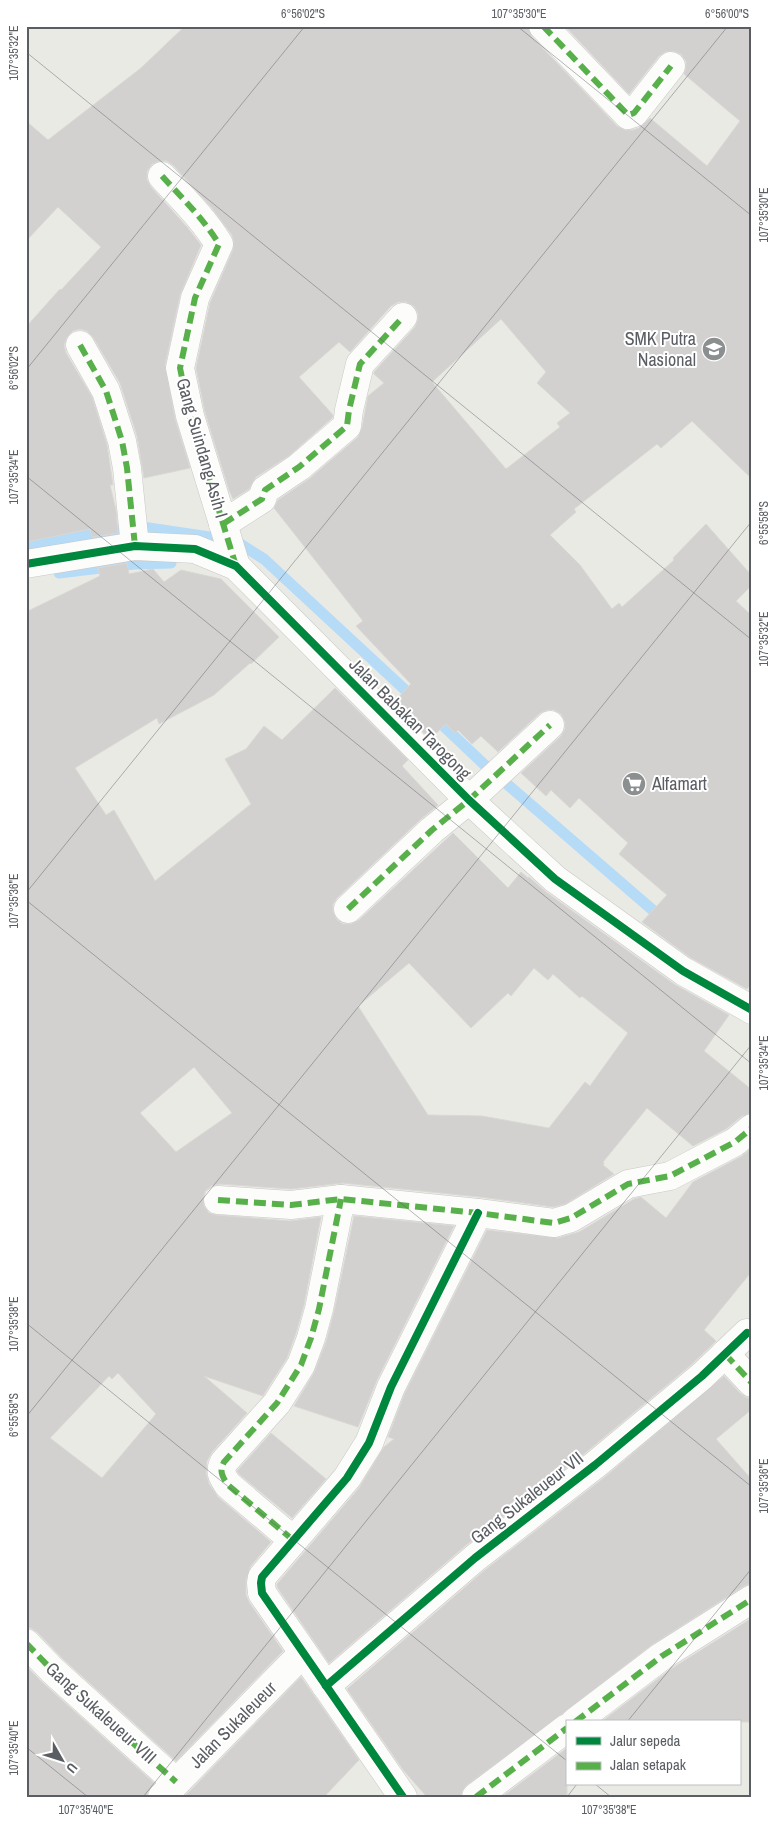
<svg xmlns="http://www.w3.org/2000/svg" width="778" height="1823" viewBox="0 0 778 1823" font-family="'Archivo Narrow',sans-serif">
<rect width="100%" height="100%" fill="#eaeae5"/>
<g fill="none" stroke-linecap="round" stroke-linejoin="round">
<g stroke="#b6dbf7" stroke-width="11">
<path d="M142 527 223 539"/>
<path d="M234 540 264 559 416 700"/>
<path d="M26 544 125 530"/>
<path d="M59 573 134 564 171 563"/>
<path d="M433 716 490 770"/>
<path d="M508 785 663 919"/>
</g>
</g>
<g fill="#d2d1cf" stroke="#dad8d4" fill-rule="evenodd">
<path d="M185 26H528L532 37 617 126 625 130H633L639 128 650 118 707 166 740 121 684 74 686 68V61L681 54 673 51 665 52 659 56 629 94 565 26H752V479L692 421 661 448 657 444 574 509 576 512 550 535 580 565 612 609 619 603 622 607 674 560 673 558 706 524 752 576V585L736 601 752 616V982L747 989 691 958 642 922 667 895 619 854 628 843 579 798 570 808 551 790 546 796 521 773 561 736 565 729V722L561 714 554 710H547L540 713 498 752 481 736 472 744 458 730 455 733 446 724 430 739 394 702 411 684 356 626 363 621 274 508 278 500 309 479 358 437 362 428 368 396 384 383 374 374V372L415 327 418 320V313L414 306 406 302H398L391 306 350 352 339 342 299 377 333 415 332 418 290 455 256 477 249 489 233 499 229 490 205 412 196 368 210 303 233 250 234 242 232 235 211 207 173 165 167 161H159L152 164 147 171V180L151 187 187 227 201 245 180 295 165 365 175 419 190 468 144 478 137 436 120 383 93 337 87 331 80 329 73 331 67 337 64 345 66 353 92 397 107 445 113 485H110L116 510 118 533 92 537 90 529 26 542V327L60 289 61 290 101 247 58 207 26 241V121L48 140 141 68ZM501 319 546 372 537 383 570 413 557 423 560 427 506 469 432 382Z"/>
<path d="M127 563 129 574 153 569 164 582 181 570 221 579 279 637 251 664 250 663 214 695 159 724 157 718 75 768 106 815 114 810 155 881 251 804 225 759 246 749 264 726 282 740 335 688 408 760 402 766 438 805 421 819 337 898 333 904V912L337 920 343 924H351L359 920 453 833 508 888 521 872 528 878 529 877 546 892 674 984 729 1015 704 1051 752 1090V1113L742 1116 726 1129 693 1146 647 1108 603 1162 604 1163 603 1165 614 1174 565 1204 553 1207 480 1197 343 1183 291 1189 219 1184 211 1186 205 1191 203 1198 204 1206 209 1213 216 1215 290 1221 321 1217 304 1305 296 1333 287 1358 264 1394 263 1396 204 1376 247 1413 212 1452 207 1461 206 1474 209 1484 218 1497 271 1542 250 1567 246 1580V1595L249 1602 283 1651 176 1761 63 1659 37 1632 31 1628H26V612L100 576 98 568ZM409 963 471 1028 508 993 511 996 534 968 548 980 553 974 580 998 582 996 628 1033 590 1086 585 1082 549 1128 482 1116 428 1115 358 1006ZM194 1067 232 1113 176 1152 140 1113ZM118 1373 156 1414 102 1478 50 1438 109 1376 112 1379Z"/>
<path d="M752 1148V1271L704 1330 716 1341 692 1364 585 1453 465 1546 329 1663 277 1587V1584L359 1488 384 1447 394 1439 388 1437 405 1393 487 1230 558 1238 579 1232 634 1199 641 1197 666 1218 693 1182 742 1156Z"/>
<path d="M354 1216 454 1226 377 1380 358 1427 294 1406 314 1373 326 1342 334 1312Z"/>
<path d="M724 1376 741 1394 747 1398H752V1409L716 1439 752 1480V1583L744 1586 653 1644 562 1714 467 1785 462 1791 461 1797H427L404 1771 347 1689 485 1570 605 1477Z"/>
<path d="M271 1433 326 1479 292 1518 240 1475 237 1471Z"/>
<path d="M752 1618V1722H601L671 1669Z"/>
<path d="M26 1666 42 1682 154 1783 147 1793V1797H26Z"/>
<path d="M301 1677 359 1760 324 1797H184Z"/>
<path d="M567 1748V1797H502Z"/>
</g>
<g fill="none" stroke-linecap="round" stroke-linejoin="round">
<g stroke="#c7c7c7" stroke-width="29">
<g id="street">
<path d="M543 26 628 115 634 113 671 66"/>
<path d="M162 176C182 198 203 218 219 244L195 298 180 368 190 416 236 566"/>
<path d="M80 345 106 391 122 441 127 468 135 546"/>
<path d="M223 524 262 499 265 490 299 467 347 426 349 410 360 364 403 317"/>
<path d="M26 564 135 546 195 549 236 566 469 800 555 879 683 971 752 1010"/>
<path d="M348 909 432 830 469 800 550 725"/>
<path d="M218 1200 291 1205 341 1199 478 1213 554 1223 571 1218 628 1184 670 1176 735 1142 752 1128"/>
<path d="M725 1354 752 1383"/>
<path d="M293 1540 228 1485C222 1476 219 1472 224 1462L277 1403 301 1365 311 1338 319 1309 341 1199"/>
<path d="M26 1643 52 1670 176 1782"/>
<path d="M326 1686 475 1558 595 1465 702 1376 747 1333"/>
<path d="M575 1722 662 1656 752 1599"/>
<path d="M162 1797 303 1653"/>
<path d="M403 1797 262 1593 261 1583 262 1577 347 1478 369 1443 391 1387 478 1213"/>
<path d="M476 1797 567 1728"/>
</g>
</g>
<use href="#street" stroke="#fcfcfb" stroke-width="28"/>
<g stroke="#58b04a" stroke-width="6" stroke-dasharray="12 6" stroke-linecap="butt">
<path d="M543 26 628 115 634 113 671 66"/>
<path d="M162 176C182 198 203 218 219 244L195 298 180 368 190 416 236 566"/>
<path d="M80 345 106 391 122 441 127 468 135 546"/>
<path d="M223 524 262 499 265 490 299 467 347 426 349 410 360 364 403 317"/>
<path d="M348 909 432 830 469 800 550 725"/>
<path d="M218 1200 291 1205 341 1199 478 1213 554 1223 571 1218 628 1184 670 1176 735 1142 752 1128"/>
<path d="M725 1354 752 1383"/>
<path d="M293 1540 228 1485C222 1476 219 1472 224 1462L277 1403 301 1365 311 1338 319 1309 341 1199"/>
<path d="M26 1643 52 1670 176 1782"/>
<path d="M575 1722 662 1656 752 1599"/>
<path d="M476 1797 567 1728"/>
</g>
<g stroke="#fff" stroke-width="11">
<g id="cycleway">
<path d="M26 564 135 546 195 549 236 566 469 800 555 879 683 971 752 1010"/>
<path d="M326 1686 475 1558 595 1465 702 1376 747 1333"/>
<path d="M403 1797 262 1593 261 1583 262 1577 347 1478 369 1443 391 1387 478 1213"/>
</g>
</g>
<use href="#cycleway" stroke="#00873e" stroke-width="8"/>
</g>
<path fill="none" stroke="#5a5e63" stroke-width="1" stroke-opacity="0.45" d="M517 26 752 216M26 52 752 640M26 370 305 26M26 476 752 1064M26 893 728 26M26 900 752 1487M26 1323 567 1761M26 1417 752 521M627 1722 752 1568M26 1747 88 1797M595 1784 611 1797M143 1797 752 1044M567 1797 577 1784"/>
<defs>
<g id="school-disc" transform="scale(1.25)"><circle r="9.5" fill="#8c8f90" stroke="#fff"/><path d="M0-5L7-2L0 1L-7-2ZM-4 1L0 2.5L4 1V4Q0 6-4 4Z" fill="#fff"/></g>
<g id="supermarket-disc" transform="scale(1.25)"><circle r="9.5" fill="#8c8f90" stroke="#fff"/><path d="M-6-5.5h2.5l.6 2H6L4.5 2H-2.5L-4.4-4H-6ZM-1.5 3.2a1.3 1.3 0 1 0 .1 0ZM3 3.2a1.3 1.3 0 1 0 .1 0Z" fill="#fff"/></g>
</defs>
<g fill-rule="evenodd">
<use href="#school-disc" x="714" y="349"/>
<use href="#supermarket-disc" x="634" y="784"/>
</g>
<g text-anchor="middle" stroke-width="4" stroke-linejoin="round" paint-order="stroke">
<g font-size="18" fill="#5a5e63" stroke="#fff" text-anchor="end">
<text x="696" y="345">SMK Putra<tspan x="696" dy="21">Nasional</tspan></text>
<text x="652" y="790" text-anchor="start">Alfamart</text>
</g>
<g font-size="18" fill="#5a5e63" stroke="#fff">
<text transform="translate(202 448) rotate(74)" y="6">Gang Suindang Asih I</text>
<text transform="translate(410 719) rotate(45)" y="6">Jalan Babakan Tarogong</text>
<text transform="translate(527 1498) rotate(-38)" y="6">Gang Sukaleueur VII</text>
<text transform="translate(101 1713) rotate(42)" y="6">Gang Sukaleueur VIII</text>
<text transform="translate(233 1725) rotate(-45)" y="6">Jalan Sukaleueur</text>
</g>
</g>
<rect width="778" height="1823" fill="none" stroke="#ffffff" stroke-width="55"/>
<rect x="566" y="1720" width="175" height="65" fill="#ffffff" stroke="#bdbfc1"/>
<rect x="576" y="1737" width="25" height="8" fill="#00873e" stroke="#bdbfc1"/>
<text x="610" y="1746" font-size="15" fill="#5a5e63">Jalur sepeda</text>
<rect x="576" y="1762" width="25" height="8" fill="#58b04a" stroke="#bdbfc1"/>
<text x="610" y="1770" font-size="15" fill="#5a5e63">Jalan setapak</text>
<g transform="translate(62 1760) rotate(129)" stroke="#ffffff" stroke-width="4" paint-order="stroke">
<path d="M0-4L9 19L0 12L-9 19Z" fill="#5a5e63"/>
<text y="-8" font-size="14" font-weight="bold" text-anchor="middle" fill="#5a5e63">U</text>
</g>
<rect x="28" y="28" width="722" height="1768" fill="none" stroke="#5a5e63" stroke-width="2"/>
<g font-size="12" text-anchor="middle" fill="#5a5e63">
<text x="303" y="18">6°56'02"S</text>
<text x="519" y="18">107°35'30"E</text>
<text x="727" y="18">6°56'00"S</text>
<text transform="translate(14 53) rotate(-90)" y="4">107°35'32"E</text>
<text transform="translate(764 215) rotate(-90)" y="4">107°35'30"E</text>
<text transform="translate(14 368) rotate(-90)" y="4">6°56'02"S</text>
<text transform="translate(14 477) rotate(-90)" y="4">107°35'34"E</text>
<text transform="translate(764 523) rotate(-90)" y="4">6°55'58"S</text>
<text transform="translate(764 639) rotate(-90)" y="4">107°35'32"E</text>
<text transform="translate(14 901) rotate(-90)" y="4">107°35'36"E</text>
<text transform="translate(764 1063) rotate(-90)" y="4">107°35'34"E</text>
<text transform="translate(14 1324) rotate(-90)" y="4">107°35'38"E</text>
<text transform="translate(14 1415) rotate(-90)" y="4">6°55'58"S</text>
<text transform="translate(764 1486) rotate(-90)" y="4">107°35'36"E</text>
<text transform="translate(14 1748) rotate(-90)" y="4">107°35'40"E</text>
<text x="86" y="1814">107°35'40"E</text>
<text x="609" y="1814">107°35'38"E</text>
</g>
</svg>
